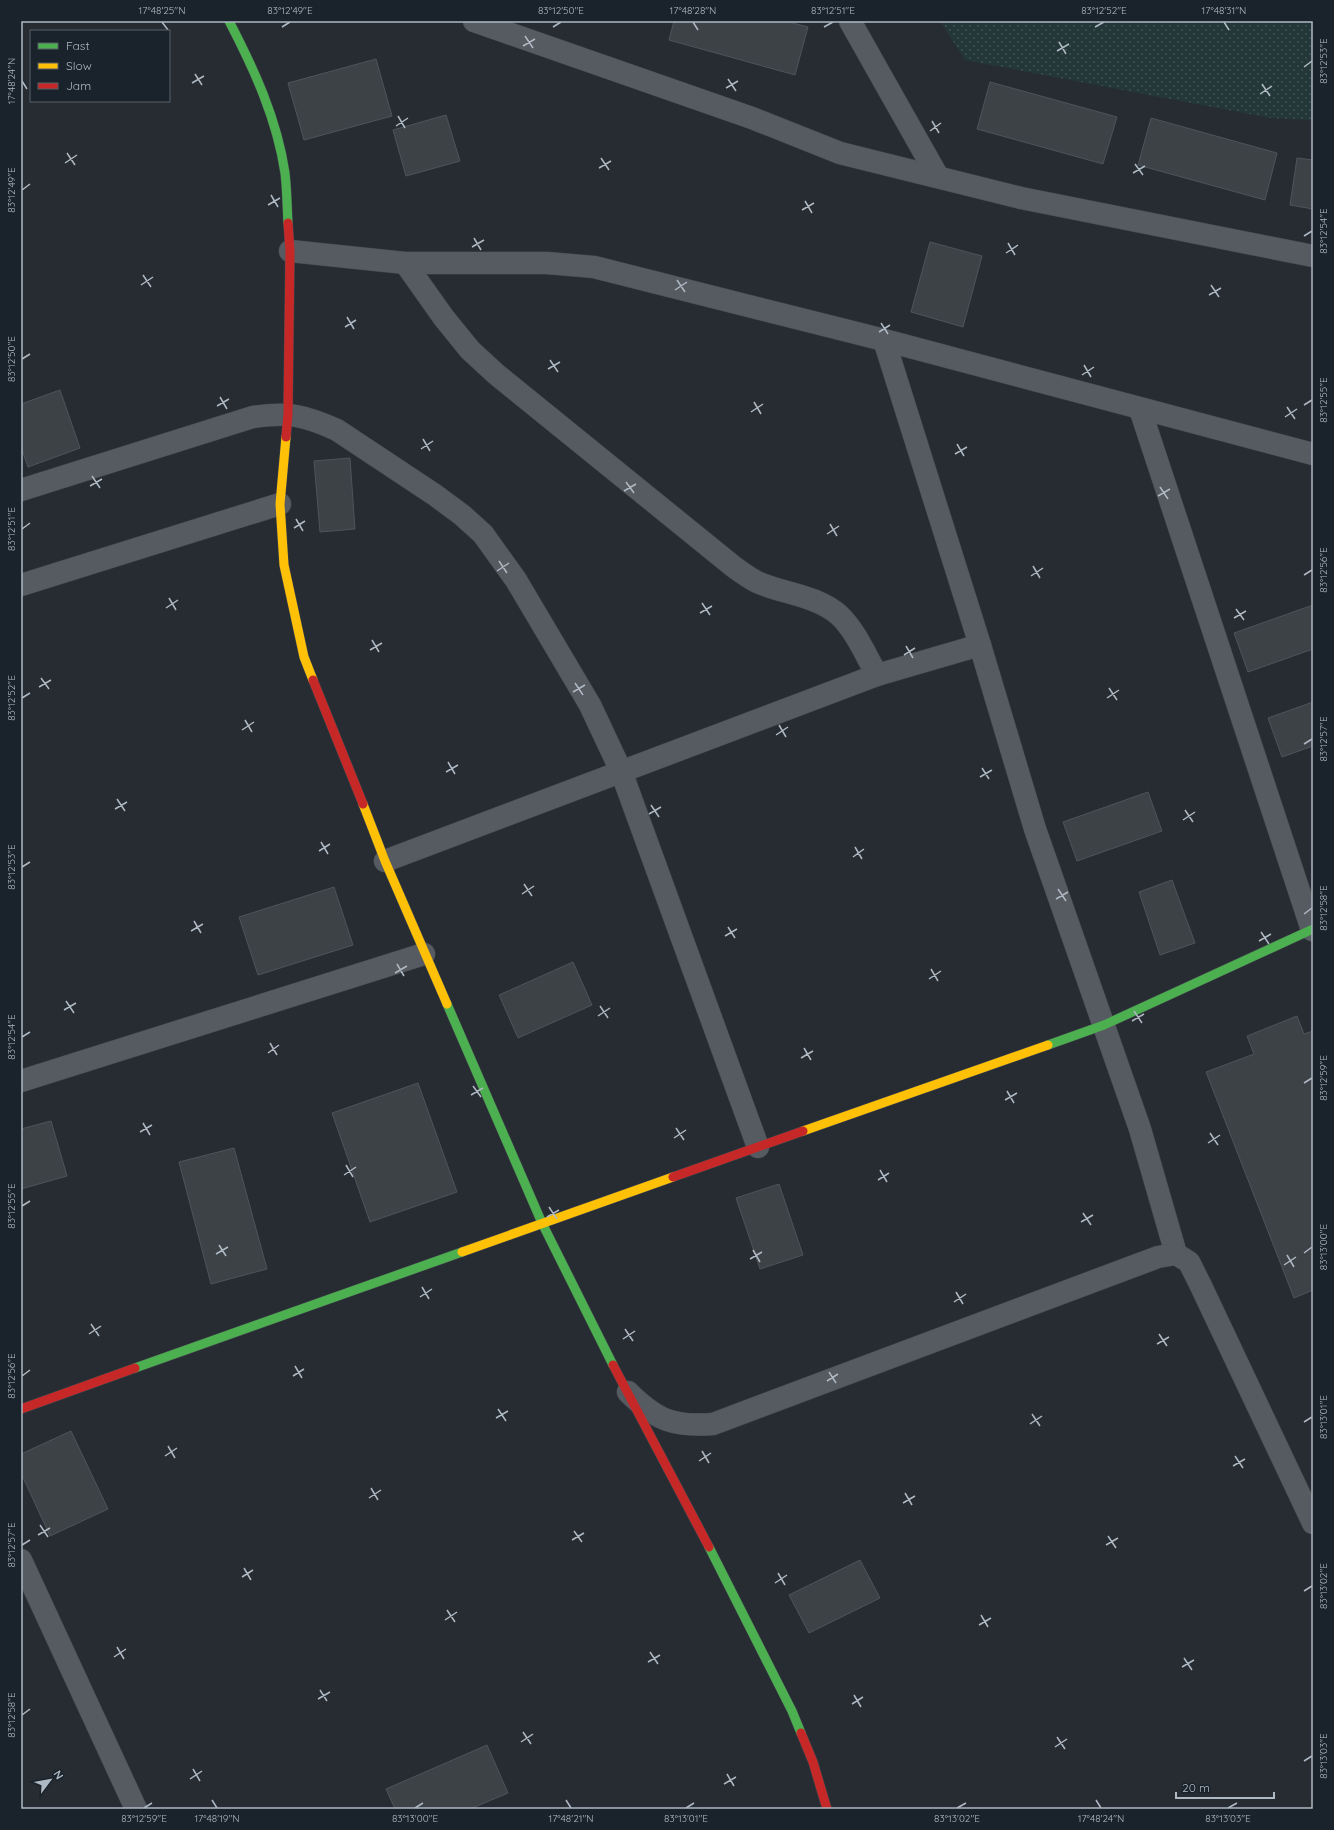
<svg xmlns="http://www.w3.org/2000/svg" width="1334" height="1830" viewBox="0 0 1334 1830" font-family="Quicksand,sans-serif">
<defs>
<pattern id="grass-dots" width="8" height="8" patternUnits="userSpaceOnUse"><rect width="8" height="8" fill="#243738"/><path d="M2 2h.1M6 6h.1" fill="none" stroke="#415253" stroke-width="1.8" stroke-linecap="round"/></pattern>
</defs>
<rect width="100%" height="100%" fill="#262c32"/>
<path fill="url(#grass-dots)" d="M940 21H1313V120L1270 118 965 60Z"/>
<g fill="#3d4247" stroke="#4e545a">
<path d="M674 21H785L808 27 795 75 669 40Z"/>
<path d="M376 59 392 116 304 140 288 83Z"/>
<path d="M990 82 1117 117 1103 164 977 129Z"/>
<path d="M446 115 460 161 406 176 393 130Z"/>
<path d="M1151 118 1277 153 1265 200 1138 165Z"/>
<path d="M1297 158 1313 160V209L1290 205Z"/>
<path d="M930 242 982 256 963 327 911 312Z"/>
<path d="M60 390 80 448 28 467 21 447V404Z"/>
<path d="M350 458 355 529 320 532 314 461Z"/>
<path d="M1313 605V649L1248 672 1234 633Z"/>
<path d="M1313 702V746L1282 757 1268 718Z"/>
<path d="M1148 792 1162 831 1077 861 1063 822Z"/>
<path d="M1172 880 1195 943 1160 955 1139 892Z"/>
<path d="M334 887 353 945 258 975 239 917Z"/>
<path d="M573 962 592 1005 518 1038 499 995Z"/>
<path d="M1297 1016 1304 1034 1313 1031V1290L1294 1298 1206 1072 1254 1054 1247 1036Z"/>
<path d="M418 1083 457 1192 370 1222 332 1113Z"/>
<path d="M51 1121 67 1176 21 1189V1129Z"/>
<path d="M234 1148 267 1269 211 1284 179 1162Z"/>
<path d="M779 1184 803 1255 760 1269 736 1198Z"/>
<path d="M71 1431 108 1509 50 1536 21 1473V1454Z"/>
<path d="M860 1560 880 1598 809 1633 789 1595Z"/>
<path d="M487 1745 508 1793 470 1809H395L386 1789Z"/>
</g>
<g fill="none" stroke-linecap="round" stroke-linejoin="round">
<g stroke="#44484d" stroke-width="23">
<g id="street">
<path d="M474 21 752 118 840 153 1021 198 1313 256"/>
<path d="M850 21 938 177"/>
<path d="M290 251 405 263H547L594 267 884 340 1313 454"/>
<path d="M405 263 444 318 470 350 496 374 734 567C741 572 749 578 757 582 784 594 816 595 839 615 856 631 866 656 877 675"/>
<path d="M884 340 980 645 1035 829 1140 1129 1176 1254 1189 1262 1201 1286 1313 1523"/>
<path d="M1140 409 1312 930"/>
<path d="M21 490 253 417C289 412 304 415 337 430L435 495 462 515 483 534 516 580 590 705 621 771 758 1147"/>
<path d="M21 585 280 504"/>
<path d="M385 861 877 675 980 645"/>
<path d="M21 1081 424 954"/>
<path d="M628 1392C656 1420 673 1427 713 1424L1158 1257 1176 1254"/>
<path d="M21 1560 136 1809"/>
</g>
</g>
<g stroke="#44484d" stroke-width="10">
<g id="fast">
<path d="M229 21C254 69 277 119 285 173 287 190 287 206 288 223"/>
<path d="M447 1004 542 1223 613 1365"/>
<path d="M1048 1045 1104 1025 1313 929"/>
<path d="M135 1368 462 1252"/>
<path d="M709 1547 792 1711 801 1733"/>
</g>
</g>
<g stroke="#44484d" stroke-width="10">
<g id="slow">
<path d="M286 437 280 504 284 565 304 657 313 680"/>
<path d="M363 804 385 861 447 1004"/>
<path d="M803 1131 1048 1045"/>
<path d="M462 1252 673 1177"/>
</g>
</g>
<g stroke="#44484d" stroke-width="10">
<g id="jam">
<path d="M286 437 288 414 290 251 288 223"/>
<path d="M313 680 363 804"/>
<path d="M673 1177 803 1131"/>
<path d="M613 1365 709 1547"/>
<path d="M21 1409 135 1368"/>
<path d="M801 1733 813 1762 827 1809"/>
</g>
</g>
<use href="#street" stroke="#565a61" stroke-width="22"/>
<use href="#fast" stroke="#4caf50" stroke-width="9"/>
<use href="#slow" stroke="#ffc107" stroke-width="9"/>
<use href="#jam" stroke="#c62828" stroke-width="9"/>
</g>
<path fill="none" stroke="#afb9c4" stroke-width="1.5" d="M162 22 168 30M693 22 698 30M1224 22 1229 30M282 27 290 22M553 27 561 22M824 27 833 22M1095 27 1104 22M525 36 533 48M1059 42 1066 54M523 46 535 39M1057 51 1069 44M1304 67 1312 61M195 74 202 85M728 79 736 91M22 81 27 89M192 83 204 76M1262 84 1270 96M726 88 738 81M1260 94 1272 86M398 116 405 128M932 121 939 133M396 126 408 118M930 131 941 123M67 153 75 165M601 158 609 170M65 163 77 155M1135 164 1143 175M599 168 611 161M1133 173 1145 166M22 190 30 184M271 195 278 207M805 201 812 213M268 205 280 198M802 210 814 203M1304 236 1312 231M474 238 481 250M1008 243 1015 255M472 247 484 240M1006 253 1018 245M143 275 151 287M677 280 685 292M141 285 153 277M1211 285 1219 297M675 290 687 282M1209 295 1221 288M347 317 354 329M881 323 888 334M345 327 356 320M879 332 890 325M22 359 30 354M550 360 558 372M1084 365 1091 377M548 369 560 362M1082 375 1094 367M220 397 227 409M754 402 761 414M1304 405 1312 400M217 406 229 399M1287 407 1295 419M751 412 763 404M1285 417 1297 409M423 439 430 451M957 444 964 456M421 449 433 441M955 454 967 447M92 476 100 488M626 482 634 493M90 486 102 479M1160 487 1168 499M624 491 636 484M1158 496 1170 489M296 519 303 531M830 524 837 536M294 528 305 521M22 529 30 523M827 534 839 526M499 561 507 573M1033 566 1040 578M497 571 509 563M1304 575 1312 570M1031 576 1043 568M169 598 176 610M702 603 710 615M166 608 178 600M1236 609 1244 620M700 613 712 606M1234 618 1246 611M372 640 379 652M906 646 913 658M370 650 382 643M904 655 915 648M41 678 49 689M575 683 583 695M39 687 51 680M1109 688 1117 700M573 692 585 685M22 698 30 693M1107 698 1119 690M245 720 252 732M779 725 786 737M242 730 254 722M776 735 788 727M1304 744 1312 739M448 762 455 774M982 768 989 779M446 772 458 765M980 777 992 770M117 799 125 811M651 805 659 817M115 809 127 802M1185 810 1193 822M649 814 661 807M1183 820 1195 812M321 842 328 854M855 847 862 859M319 851 330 844M853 857 864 849M22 867 30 862M524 884 532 896M1058 889 1066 901M522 894 534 886M1056 899 1068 892M1304 914 1312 908M194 921 201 933M728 927 735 938M191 931 203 924M1261 932 1269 944M725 936 737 929M1259 941 1271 934M397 964 404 976M931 969 938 981M395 973 407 966M929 979 941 971M66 1001 74 1013M600 1006 608 1018M64 1010 76 1003M1134 1011 1142 1023M598 1016 610 1008M1132 1021 1144 1014M22 1037 30 1032M270 1043 277 1055M804 1048 811 1060M268 1053 279 1045M801 1058 813 1051M1304 1083 1312 1078M473 1086 481 1097M1007 1091 1014 1103M471 1095 483 1088M1005 1100 1017 1093M143 1123 150 1135M676 1128 684 1140M140 1132 152 1125M1210 1133 1218 1145M674 1138 686 1130M1208 1143 1220 1135M346 1165 353 1177M880 1170 887 1182M344 1175 356 1167M878 1180 889 1173M22 1206 30 1201M549 1207 557 1219M1083 1213 1091 1225M547 1217 559 1210M1081 1222 1093 1215M219 1245 226 1256M753 1250 760 1262M1304 1253 1312 1247M216 1254 228 1247M1287 1255 1294 1267M750 1259 762 1252M1284 1265 1296 1257M422 1287 429 1299M956 1292 963 1304M420 1297 432 1289M954 1302 966 1294M91 1324 99 1336M625 1329 633 1341M89 1334 101 1326M1159 1334 1167 1346M623 1339 635 1331M1157 1344 1169 1337M295 1366 302 1378M829 1372 836 1383M22 1376 30 1370M293 1376 304 1369M827 1381 838 1374M498 1409 506 1421M1032 1414 1040 1426M496 1418 508 1411M1304 1422 1312 1417M1030 1424 1042 1416M168 1446 175 1458M702 1451 709 1463M165 1456 177 1448M1235 1456 1243 1468M699 1461 711 1453M1233 1466 1245 1459M371 1488 378 1500M905 1493 912 1505M369 1498 381 1490M903 1503 915 1496M40 1525 48 1537M574 1531 582 1542M38 1535 50 1528M1108 1536 1116 1548M572 1540 584 1533M22 1545 30 1540M1106 1545 1118 1538M244 1568 251 1580M778 1573 785 1585M242 1577 253 1570M775 1583 787 1575M1304 1591 1312 1586M447 1610 455 1622M981 1615 988 1627M445 1620 457 1612M979 1625 991 1618M117 1647 124 1659M650 1652 658 1664M114 1657 126 1649M1184 1658 1192 1670M648 1662 660 1655M1182 1667 1194 1660M320 1690 327 1701M854 1695 861 1707M318 1699 330 1692M852 1704 863 1697M22 1715 30 1709M523 1732 531 1744M1057 1737 1065 1749M521 1742 533 1734M1055 1747 1067 1739M1304 1761 1312 1756M193 1769 200 1781M727 1774 734 1786M190 1779 202 1771M724 1784 736 1777M212 1800 217 1808M566 1800 571 1808M1096 1800 1101 1808M144 1808 152 1803M415 1808 423 1803M686 1808 694 1803M957 1808 966 1803M1228 1808 1237 1803"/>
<rect width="1334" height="1830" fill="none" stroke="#1a232c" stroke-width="44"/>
<rect x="30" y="30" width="140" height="72" fill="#1a232c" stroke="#565f69"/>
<rect x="38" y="43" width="20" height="6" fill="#4caf50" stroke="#565f69"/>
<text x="66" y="50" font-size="12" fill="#afb9c4">Fast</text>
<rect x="38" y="63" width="20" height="6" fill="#ffc107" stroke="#565f69"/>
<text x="66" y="70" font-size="12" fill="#afb9c4">Slow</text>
<rect x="38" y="83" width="20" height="6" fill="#c62828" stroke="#565f69"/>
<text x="66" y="90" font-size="12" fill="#afb9c4">Jam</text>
<g transform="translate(50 1780) rotate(58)" stroke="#1a232c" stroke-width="3" paint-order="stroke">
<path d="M0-3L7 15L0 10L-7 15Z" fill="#afb9c4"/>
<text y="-6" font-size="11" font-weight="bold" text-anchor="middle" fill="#afb9c4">N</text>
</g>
<path d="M1176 1792v6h98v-6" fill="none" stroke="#afb9c4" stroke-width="2"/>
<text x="1182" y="1792" font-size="12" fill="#afb9c4" stroke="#1a232c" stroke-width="3" paint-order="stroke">20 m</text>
<rect x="22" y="22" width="1290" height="1786" fill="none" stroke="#afb9c4" stroke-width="1.5"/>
<g font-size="10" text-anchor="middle" fill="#afb9c4">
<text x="162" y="14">17°48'25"N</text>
<text x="290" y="14">83°12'49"E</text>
<text x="561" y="14">83°12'50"E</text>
<text x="693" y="14">17°48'28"N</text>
<text x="833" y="14">83°12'51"E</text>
<text x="1104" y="14">83°12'52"E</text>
<text x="1224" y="14">17°48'31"N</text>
<text transform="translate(1323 61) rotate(-90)" y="4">83°12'53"E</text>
<text transform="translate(11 81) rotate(-90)" y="4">17°48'24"N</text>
<text transform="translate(11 190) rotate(-90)" y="4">83°12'49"E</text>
<text transform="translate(1323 231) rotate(-90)" y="4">83°12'54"E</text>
<text transform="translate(11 359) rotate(-90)" y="4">83°12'50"E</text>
<text transform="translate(1323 400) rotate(-90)" y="4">83°12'55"E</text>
<text transform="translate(11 529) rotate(-90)" y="4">83°12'51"E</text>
<text transform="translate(1323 570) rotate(-90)" y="4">83°12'56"E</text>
<text transform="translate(11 698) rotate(-90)" y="4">83°12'52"E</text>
<text transform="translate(1323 739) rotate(-90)" y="4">83°12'57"E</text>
<text transform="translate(11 867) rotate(-90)" y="4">83°12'53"E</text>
<text transform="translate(1323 908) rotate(-90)" y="4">83°12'58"E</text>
<text transform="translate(11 1037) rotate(-90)" y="4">83°12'54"E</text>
<text transform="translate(1323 1078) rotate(-90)" y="4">83°12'59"E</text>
<text transform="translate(11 1206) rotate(-90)" y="4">83°12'55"E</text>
<text transform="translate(1323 1247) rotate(-90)" y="4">83°13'00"E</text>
<text transform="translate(11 1376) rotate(-90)" y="4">83°12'56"E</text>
<text transform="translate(1323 1417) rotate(-90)" y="4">83°13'01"E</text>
<text transform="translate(11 1545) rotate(-90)" y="4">83°12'57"E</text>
<text transform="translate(1323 1586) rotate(-90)" y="4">83°13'02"E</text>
<text transform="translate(11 1715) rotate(-90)" y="4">83°12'58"E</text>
<text transform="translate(1323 1756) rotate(-90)" y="4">83°13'03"E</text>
<text x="144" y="1822">83°12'59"E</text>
<text x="217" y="1822">17°48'19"N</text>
<text x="415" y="1822">83°13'00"E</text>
<text x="571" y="1822">17°48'21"N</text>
<text x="686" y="1822">83°13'01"E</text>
<text x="957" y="1822">83°13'02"E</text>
<text x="1101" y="1822">17°48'24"N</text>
<text x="1228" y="1822">83°13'03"E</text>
</g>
</svg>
